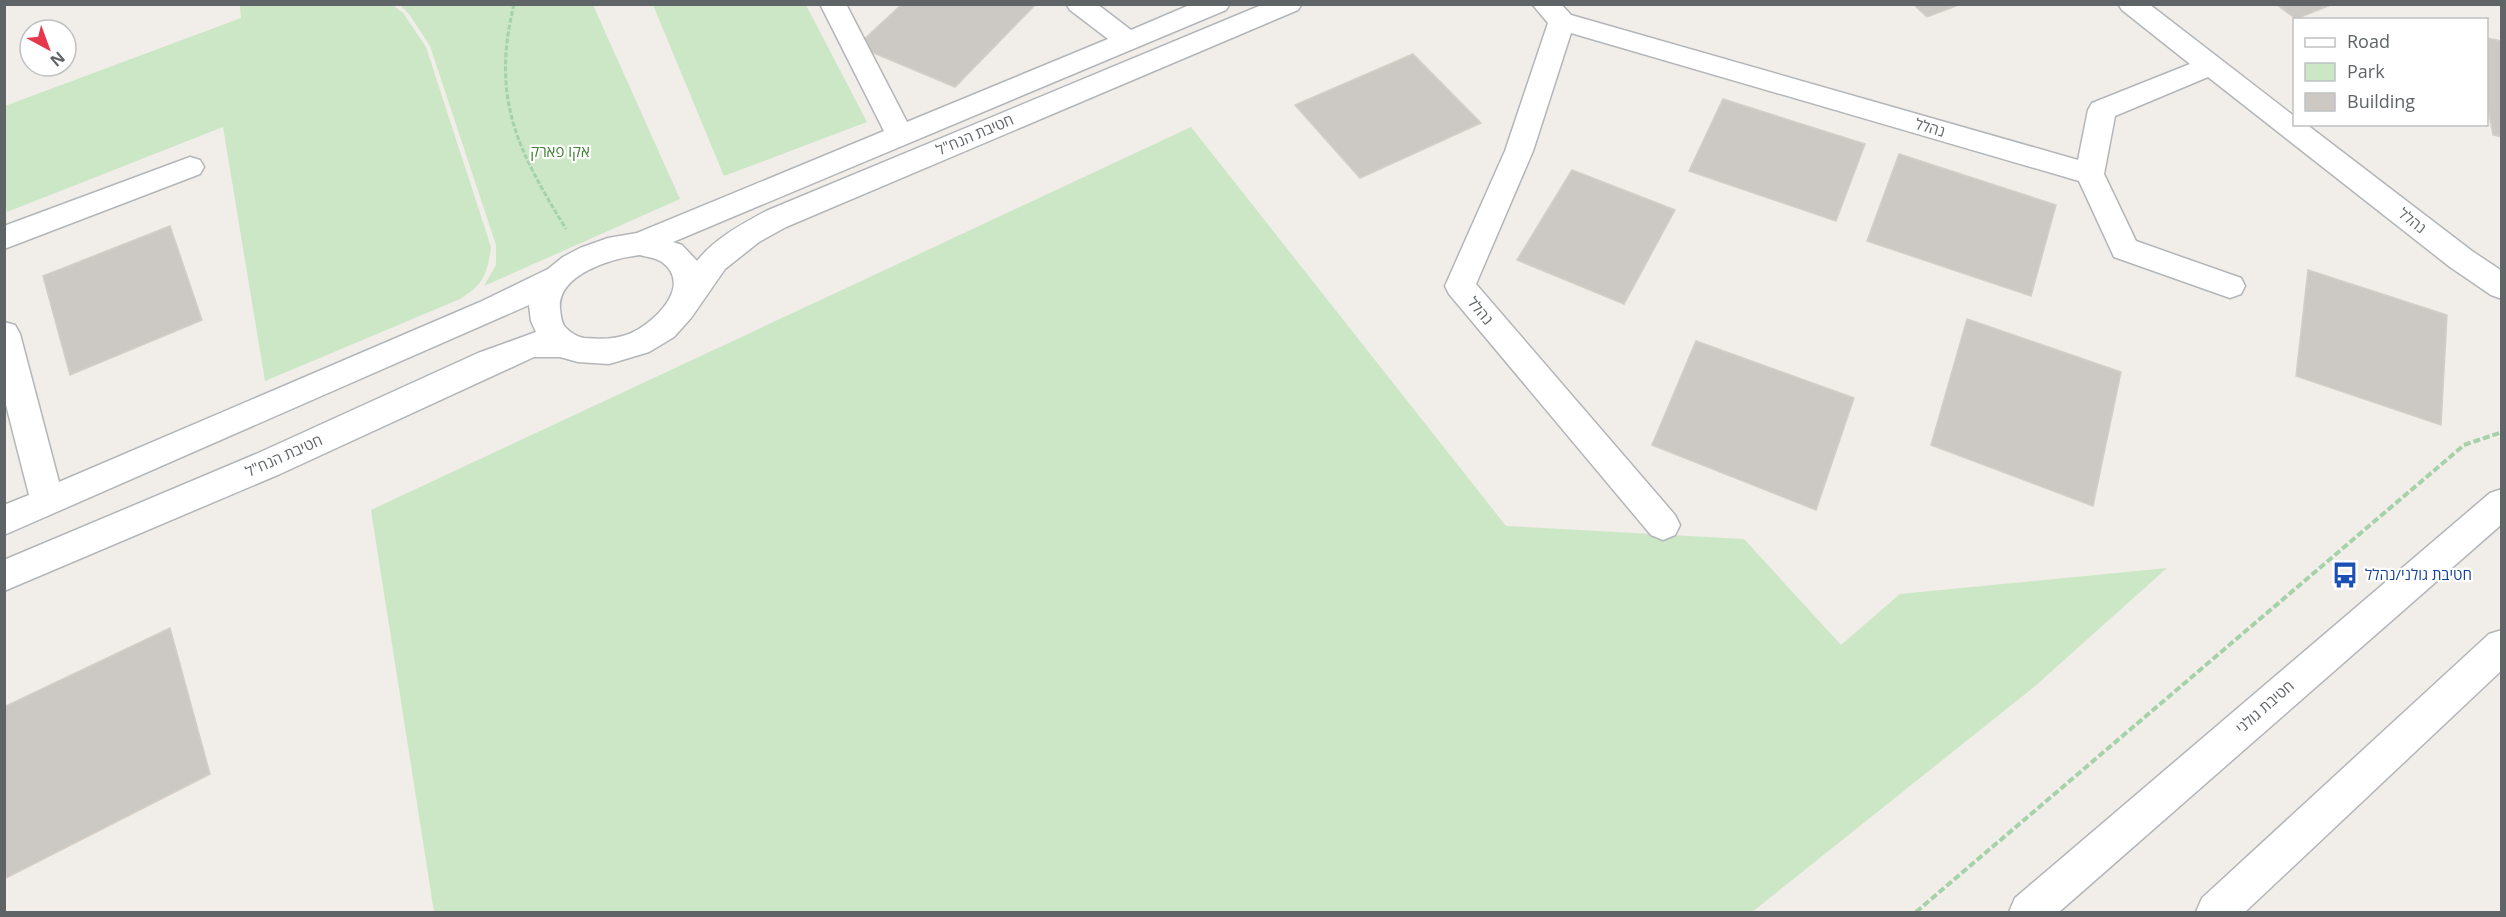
<svg xmlns="http://www.w3.org/2000/svg" width="2506" height="917" viewBox="0 0 2506 917" font-family="'Open Sans',Heebo,sans-serif">
<rect width="100%" height="100%" fill="#f1ede8"/>
<g fill="#cce7c5">
<path d="M240 5H393L403 13 426 47 491 247C487 275 484 284 460 299L265 381 223 127 7 212 5 200V106L241 18Z"/>
<path d="M400 5H593L680 199 484 286 496 265V245L430 46 409 14Z"/>
<path d="M653 5H806L867 122 724 176Z"/>
<path d="M1191 127 1506 526 1744 539 1841 645 1900 594 2167 568 2034 687 1752 912H434L371 510Z"/>
</g>
<g fill="#ccc8c4" stroke="#d5cec6" stroke-width="1.5">
<path d="M902 4H1036L955 87 857 46Z"/>
<path d="M1913 4H1961L1927 17Z"/>
<path d="M2276 4H2333L2296 19Z"/>
<path d="M2486 38 2502 41V137L2493 135 2486 98Z"/>
<path d="M1413 54 1481 123 1360 178 1295 105Z"/>
<path d="M1723 99 1865 144 1836 221 1689 171Z"/>
<path d="M1899 154 2056 205 2031 296 1867 241Z"/>
<path d="M1572 170 1675 210 1624 304 1517 260Z"/>
<path d="M170 226 202 320 70 375 43 276Z"/>
<path d="M2308 270 2447 315 2441 425 2296 376Z"/>
<path d="M1967 319 2121 372 2093 506 1931 445Z"/>
<path d="M1696 341 1854 398 1816 510 1652 445Z"/>
<path d="M170 628 210 774 4 879V707Z"/>
</g>
<g fill="none" stroke-linecap="round" stroke-linejoin="round">
<g stroke="#b3b6b9" stroke-width="3">
<g id="minor">
<path d="M820 4H846L907 122 1108 39 1070 10 1066 4H1097L1131 30 1192 4H1230L1226 10 673 242 682 245 697 261C714 239 742 224 766 211L1264 4H1302L1298 10 786 227 759 242 725 269 691 318 674 337 649 352 609 364 578 362 560 357H534L280 474 4 591V560L256 454 478 353 536 332 531 321 529 305 4 535V505L29 495 4 397V322L15 325 20 334 59 482 480 302 548 269 563 257 580 248 608 238 637 233 884 131ZM640 255C647 257 656 258 662 262 694 286 653 324 629 334 614 340 599 339 584 338 577 337 570 332 565 327 561 322 561 316 560 309 557 274 613 258 640 255Z"/>
<path d="M1532 4H1561L1571 15 2078 160 2088 110 2092 103 2190 64 2122 10 2118 4H2149L2294 116V124H2306L2472 251 2502 271V299L2491 295 2450 267 2208 77 2115 116 2104 174 2136 241 2241 278 2245 286 2241 294 2230 298 2114 257 2079 181 1571 33 1533 151 1476 284 1675 515 1680 525 1675 535 1663 540 1651 535 1449 294 1445 286 1505 151 1548 23Z"/>
<path d="M190 157 200 160 204 167 200 174 4 249V226Z"/>
<path d="M2502 489V524L2059 912H2009L2015 898 2490 493Z"/>
<path d="M2502 630V670L2245 912H2196L2202 898 2489 634Z"/>
</g>
</g>
<path stroke="#a5d2a8" stroke-width="3" stroke-dasharray="5 2" stroke-linecap="butt" d="M514 4C491 99 517 149 566 229"/>
<path stroke="#a5d2a8" stroke-width="4" stroke-dasharray="7 3" stroke-linecap="butt" d="M1916 912 2464 445 2502 432"/>
<use href="#minor" fill="#fff" fill-rule="evenodd"/>
</g>
<defs>
<g id="bus-bare" transform="scale(2.07)"><path d="M-5-6H5V4H4V6H2V4H-2V6H-4V4H-5ZM-3.5-4V0h7V-4ZM-3.5 1.2v1.5H-2V1.2ZM2 1.2v1.5H3.5V1.2Z" fill="#1a4fb4" stroke="#fff" stroke-width="2.5" paint-order="stroke"/></g>
</defs>
<g fill-rule="evenodd">
<use href="#bus-bare" x="2345" y="575"/>
</g>
<g text-anchor="middle" stroke-width="4.5" stroke-linejoin="round" paint-order="stroke">
<g font-size="15" fill="#5f6467" stroke="#fff">
<text transform="translate(1930 128) rotate(16)" y="5">נהלל</text>
<text transform="translate(975 135) rotate(-23)" y="5">חטיבת הנח"ל</text>
<text transform="translate(2412 221) rotate(38)" y="5">נהלל</text>
<text transform="translate(1480 311) rotate(50)" y="5">נהלל</text>
<text transform="translate(284 456) rotate(-24)" y="5">חטיבת הנח"ל</text>
<text transform="translate(2265 707) rotate(-41)" y="5">חטיבת גולני</text>
</g>
<g font-size="15" fill="#418036" stroke="#fff">
<text x="560" y="157">אקו פארק</text>
</g>
<g font-size="15" fill="#164399" stroke="#fff" text-anchor="start">
<text x="2365" y="580">חטיבת גולני/נהלל</text>
</g>
</g>
<rect width="2506" height="917" fill="none" stroke="#5f6467" stroke-width="12"/>
<rect x="2293" y="18" width="195" height="108" fill="#ffffff" stroke="#bfc1c2" stroke-width="1.5"/>
<rect x="2305" y="38" width="30" height="9" fill="#ffffff" stroke="#bfc1c2" stroke-width="1.5"/>
<text x="2347" y="48" font-size="18" fill="#5f6467">Road</text>
<rect x="2305" y="63" width="30" height="18" fill="#cce7c5" stroke="#bfc1c2" stroke-width="1.5"/>
<text x="2347" y="78" font-size="18" fill="#5f6467">Park</text>
<rect x="2305" y="93" width="30" height="18" fill="#ccc8c4" stroke="#bfc1c2" stroke-width="1.5"/>
<text x="2347" y="108" font-size="18" fill="#5f6467">Building</text>
<g transform="translate(48 48) rotate(139)"><circle r="28" fill="#ffffff" stroke="#bfc1c2" stroke-width="1.5"/>
<path d="M0-4.5L10 22L0 15L-10 22Z" fill="#e6384d"/>
<text y="-9" font-size="16" font-weight="bold" text-anchor="middle" fill="#5f6467">N</text>
</g>
</svg>
